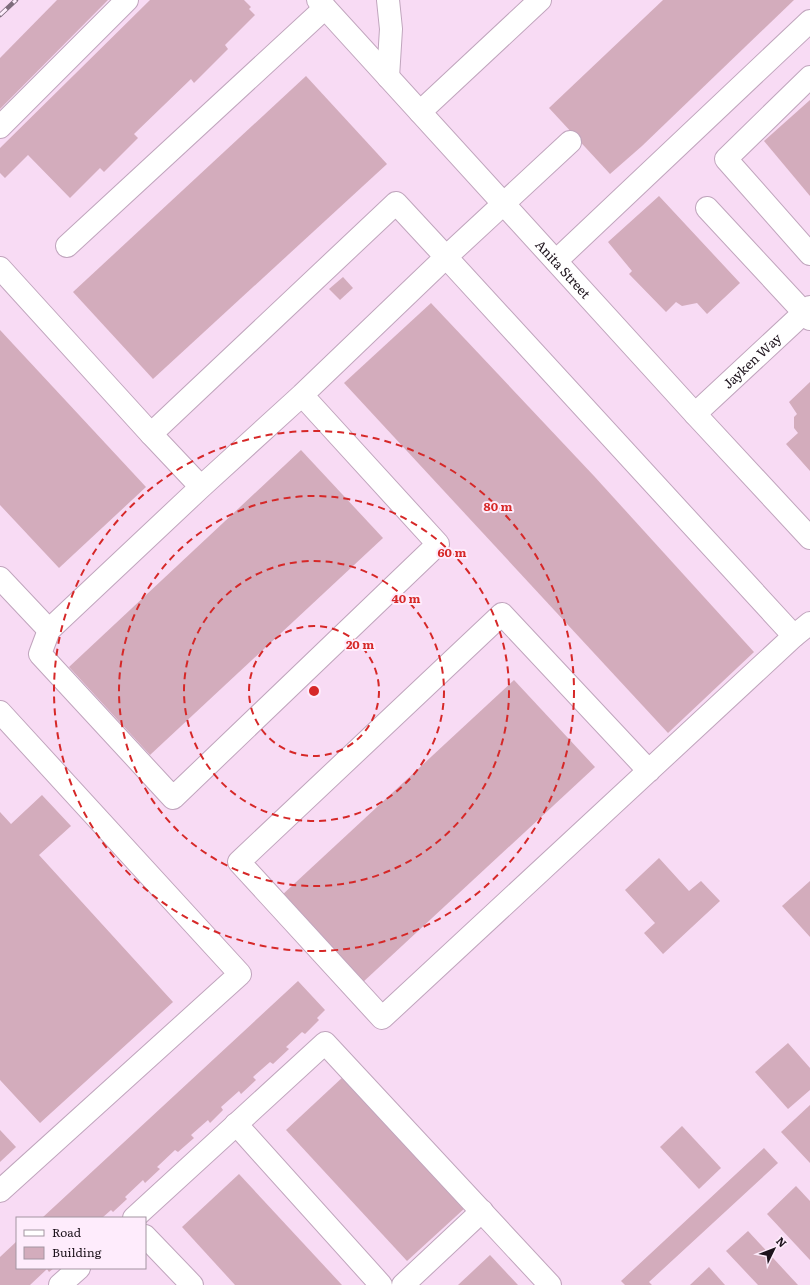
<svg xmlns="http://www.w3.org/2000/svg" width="810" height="1285" viewBox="0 0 810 1285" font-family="Literata,serif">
<rect width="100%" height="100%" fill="#f8dbf4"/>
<g fill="#d3acbc">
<path d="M57 0H108L0 109V58Z"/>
<path d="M150 0H244L251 7 249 9 255 15 225 45 228 49 194 83 191 79 134 134 138 138 104 172 100 168 70 198 28 155 5 178 0 173V148Z"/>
<path d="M663 0H794L642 146 610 174 549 108Z"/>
<path d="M306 76 387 164 153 379 73 292Z"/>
<path d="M810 100V196L764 141Z"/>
<path d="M659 196 740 283 707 314 697 303 682 306 676 302 666 312 629 274 632 271 608 242Z"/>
<path d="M343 277 353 288 340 300 329 289Z"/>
<path d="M431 303 594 476 754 652 668 733 344 383Z"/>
<path d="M0 330 146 487 59 568 0 505Z"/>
<path d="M810 382V471L786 444 798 433 794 428V417L797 414 789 402Z"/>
<path d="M301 450 383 538 150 755 69 667Z"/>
<path d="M514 680 595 767 362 983 281 896Z"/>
<path d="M42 795 71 826 39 855 173 1002 40 1123 0 1080V812L11 824Z"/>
<path d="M659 858 689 891 701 881 720 901 663 954 644 933 655 923 625 890Z"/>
<path d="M810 881V937L782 906Z"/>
<path d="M298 981 325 1010 317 1018 319 1020 305 1034 302 1032 286 1047 289 1049 273 1064 270 1062 253 1077 256 1080 241 1094 239 1091 221 1107 223 1110 210 1123 208 1120 191 1135 194 1138 178 1152 175 1150 157 1167 160 1169 145 1183 143 1180 125 1197 127 1199 113 1212 111 1210 102 1218H42Z"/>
<path d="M788 1043 810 1068V1090L788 1109 755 1072Z"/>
<path d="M344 1076 465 1208 407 1261 286 1130Z"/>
<path d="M810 1105V1163L781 1132Z"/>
<path d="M682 1126 721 1168 699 1189 660 1147Z"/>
<path d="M0 1130 16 1147 0 1162Z"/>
<path d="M764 1148 778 1163 649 1282 652 1285H625L621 1281Z"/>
<path d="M239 1174 342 1285H235L182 1227Z"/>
<path d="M796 1186 810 1201V1260L767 1214Z"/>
<path d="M748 1231 798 1285H758L726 1251Z"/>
<path d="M17 1241V1268H54L49 1272 47 1269 30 1285H0V1257Z"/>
<path d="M490 1255 518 1285H458Z"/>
<path d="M709 1267 725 1285H690Z"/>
</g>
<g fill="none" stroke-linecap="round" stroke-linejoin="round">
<g stroke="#c0a5bd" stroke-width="24">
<g id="minor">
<path id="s1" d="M318 0 695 414 810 538"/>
<path d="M388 0 391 29 388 77"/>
<path d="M810 77 726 159 810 254"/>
<path d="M420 112 540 0"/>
<path d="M0 127 127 0"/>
<path d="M570 142 446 257 794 636 810 623"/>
<path d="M707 208 810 319"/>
<path d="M67 246 325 8"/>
<path d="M556 261 810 21"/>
<path d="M0 268 151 434"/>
<path id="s2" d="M695 414 810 307"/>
<path d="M201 487 151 434 396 203 446 257 302 395 201 487 49 630 40 654 173 798 438 544 302 395"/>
<path d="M0 578 49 630"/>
<path d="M0 712 240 974 0 1191"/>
<path d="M649 771 502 614 239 862 382 1018 794 636"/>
<path d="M236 1124 381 1285"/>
<path d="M134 1218 325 1043 550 1285"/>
<path d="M145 1236 192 1285"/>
<path d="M60 1285 79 1268"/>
<path d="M403 1285 482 1211"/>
</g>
</g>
<use href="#minor" stroke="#fff" stroke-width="22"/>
<g stroke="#7e6c7c" stroke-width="4.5">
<path id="rail" d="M0 15 16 0"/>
</g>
<use href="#rail" stroke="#feecfc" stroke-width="3" stroke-dasharray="9" stroke-linecap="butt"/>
</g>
<g fill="none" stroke="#d62828" stroke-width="2" stroke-dasharray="7 5">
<circle cx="314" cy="691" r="65"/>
<circle cx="314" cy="691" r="130"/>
<circle cx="314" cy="691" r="195"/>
<circle cx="314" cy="691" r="260"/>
</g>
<g text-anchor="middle" stroke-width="4" stroke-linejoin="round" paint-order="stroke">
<g font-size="13" fill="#1d131c" stroke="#feecfc">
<text dy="5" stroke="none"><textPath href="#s1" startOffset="364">Anita Street</textPath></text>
<text dy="5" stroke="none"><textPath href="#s2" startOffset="78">Jayken Way</textPath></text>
</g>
</g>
<circle cx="314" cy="691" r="6" fill="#d62828" stroke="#feecfc" stroke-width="2"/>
<g font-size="12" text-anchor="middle" font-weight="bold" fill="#d62828" stroke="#feecfc" stroke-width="4" stroke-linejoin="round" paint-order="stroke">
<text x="498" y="511">80 m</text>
<text x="452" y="557">60 m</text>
<text x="406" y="603">40 m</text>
<text x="360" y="649">20 m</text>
</g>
<rect x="16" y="1217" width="130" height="52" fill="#feecfc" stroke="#a495a2"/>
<rect x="24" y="1230" width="20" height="6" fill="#ffffff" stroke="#a495a2"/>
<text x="52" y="1237" font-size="12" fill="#1d131c">Road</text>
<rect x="24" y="1247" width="20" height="12" fill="#d3acbc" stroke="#a495a2"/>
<text x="52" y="1257" font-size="12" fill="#1d131c">Building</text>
<g transform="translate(774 1249) rotate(47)" stroke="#feecfc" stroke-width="3" paint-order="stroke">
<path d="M0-3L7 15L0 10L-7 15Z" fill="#1d131c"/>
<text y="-6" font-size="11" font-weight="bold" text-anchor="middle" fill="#1d131c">N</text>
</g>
</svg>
